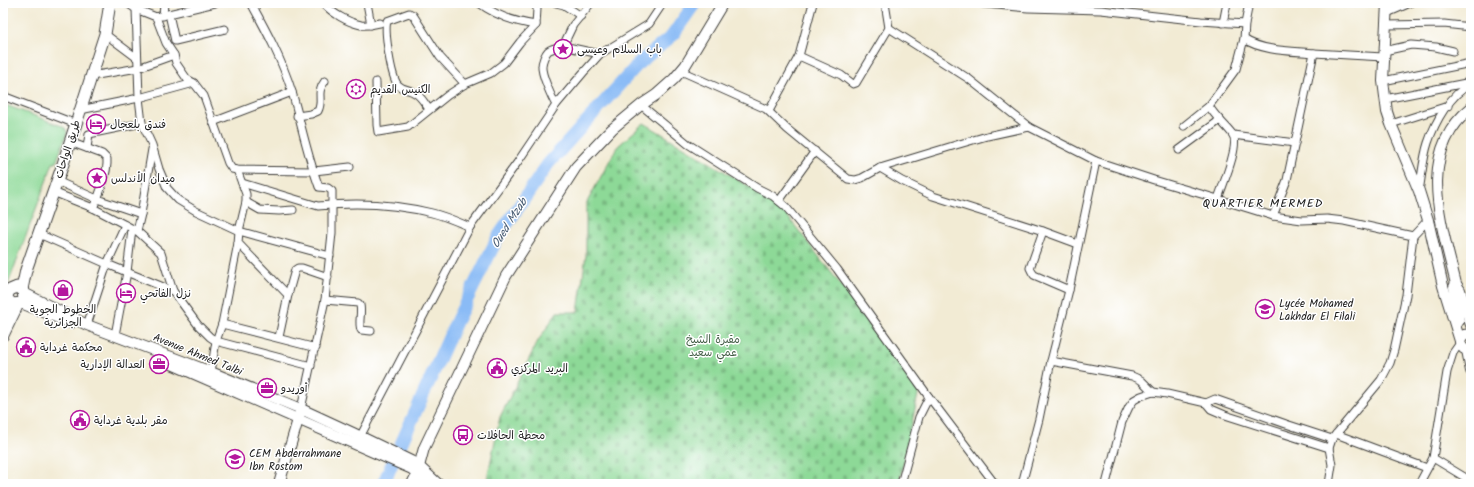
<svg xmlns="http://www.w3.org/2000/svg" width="1474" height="487" viewBox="0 0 1474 487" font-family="Kalam,'Playpen Sans Arabic',sans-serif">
<defs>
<pattern id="cemetery-stones" width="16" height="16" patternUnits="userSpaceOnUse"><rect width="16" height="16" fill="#8dd997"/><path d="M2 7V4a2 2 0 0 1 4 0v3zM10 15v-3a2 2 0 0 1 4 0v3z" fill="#79ba82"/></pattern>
</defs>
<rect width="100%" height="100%" fill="#fff"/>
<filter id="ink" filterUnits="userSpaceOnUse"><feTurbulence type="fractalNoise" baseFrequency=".025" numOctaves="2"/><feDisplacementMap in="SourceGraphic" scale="8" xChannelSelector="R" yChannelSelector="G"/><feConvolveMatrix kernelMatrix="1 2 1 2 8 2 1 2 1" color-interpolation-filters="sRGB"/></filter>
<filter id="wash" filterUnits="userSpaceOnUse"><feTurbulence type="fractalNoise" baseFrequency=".012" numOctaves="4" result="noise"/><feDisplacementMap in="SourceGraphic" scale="16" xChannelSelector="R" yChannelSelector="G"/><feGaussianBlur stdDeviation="0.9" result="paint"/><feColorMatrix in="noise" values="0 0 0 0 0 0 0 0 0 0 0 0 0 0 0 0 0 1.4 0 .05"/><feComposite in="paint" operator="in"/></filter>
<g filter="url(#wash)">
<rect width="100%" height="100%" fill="#f2ebd4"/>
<path fill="url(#cemetery-stones)" stroke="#547a5a" d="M644 123 778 204 841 285 919 390 899 484H486L500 417 538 341 557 312H578L586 255V204L617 147Z"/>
<path fill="#8dd997" stroke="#547a5a" d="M3 104 62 126 66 129 67 133 56 163H53L7 287 3 285Z"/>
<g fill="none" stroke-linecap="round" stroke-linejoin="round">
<path stroke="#8abbf6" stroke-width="13" d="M383 484 456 322 498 237 548 164 640 62 672 36 695 3"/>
</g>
</g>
<g filter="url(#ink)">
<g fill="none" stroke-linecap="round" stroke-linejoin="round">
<g stroke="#3c3b38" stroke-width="9">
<g id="street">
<path d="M127 3 136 9 156 17 166 43 174 55 176 63 187 79 194 83 204 96 228 163 232 169 237 170 314 171 350 167"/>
<path d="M251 3C267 32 282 60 292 92 301 123 307 154 318 184L319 187 328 188 332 191V233L325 300 301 409"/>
<path d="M323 3C332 13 347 22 361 25 367 26 374 24 380 23"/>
<path d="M367 3 371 25"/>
<path d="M479 3C496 16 515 22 536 25"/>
<path d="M556 3 564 5 581 16"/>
<path d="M975 3 1028 8 1101 10 1201 21 1245 24"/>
<path d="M1249 3 1245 24 1244 39C1261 51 1293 51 1314 53"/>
<path d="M136 9 139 98 142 123 152 145 159 169 167 188 178 200 196 211 239 231 330 256"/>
<path d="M1387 13 1410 3"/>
<path d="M169 14 175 41 225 29"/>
<path d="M163 16 164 3"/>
<path d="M156 17 215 3"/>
<path d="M1223 23 1227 3"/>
<path d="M1386 25 1444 24 1471 27"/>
<path d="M889 28 969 79 1029 127"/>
<path d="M105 34 137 58"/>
<path d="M563 46 600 54"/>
<path d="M1384 51 1411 45 1436 47 1453 51"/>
<path d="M799 56 841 75 853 84 856 83 889 28 885 3"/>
<path d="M681 71 766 109 787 129 848 179 855 180 862 178 880 168 956 145 987 136 1029 127 1096 161"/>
<path d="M91 76 138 68 174 55"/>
<path d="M1383 81 1471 63"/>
<path d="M376 82 377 125 378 132 408 127 448 95 465 84 491 73 504 63 520 42 536 25 537 9 535 3"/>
<path d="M3 96 76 124"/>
<path d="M1385 99 1471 82"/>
<path d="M556 105C552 98 541 74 542 66 542 62 545 54 548 51 552 48 558 47 563 46L573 25 591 3"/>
<path d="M641 105 688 144 757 188 773 196 786 207 837 269 929 397"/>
<path d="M429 109C425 104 421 96 415 93 409 89 403 90 398 85 391 77 384 31 387 21L409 13 413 15 440 57 465 84"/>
<path d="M80 110 139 98 194 83"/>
<path d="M769 111 799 56 813 3"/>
<path d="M297 116 311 114 318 111C324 99 315 94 325 81"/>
<path d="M213 122 292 92"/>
<path d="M1391 124 1448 106"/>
<path d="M1184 126 1209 106"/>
<path d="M1233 135 1295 143"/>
<path d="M70 142 102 154 107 159C108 173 99 196 93 208"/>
<path d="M87 148 89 134 142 123"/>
<path d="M1179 150 1220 120"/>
<path d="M880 168 902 181 933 196 1043 231 1078 244"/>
<path d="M57 181 97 199 141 214"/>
<path d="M242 183 318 206C355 202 396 204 432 213 445 216 458 222 470 227"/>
<path d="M1419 191C1422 175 1423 158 1428 143 1435 122 1450 94 1471 84"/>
<path d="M53 192 93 208 137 231 161 253 173 291 198 325 210 337 216 341 311 366"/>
<path d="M1218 199C1222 186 1240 146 1233 135 1226 125 1215 117 1209 106L1236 69 1244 39"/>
<path d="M779 201 815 151"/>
<path d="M246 202 260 210 279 211 293 210"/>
<path d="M1273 216 1287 180 1314 53 1383 57"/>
<path d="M137 231 141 214 152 149"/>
<path d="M1043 231 1030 268 1032 272 1034 275 1069 290"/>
<path d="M39 234 107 264 173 291"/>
<path d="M238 243 288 295"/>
<path d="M325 300 358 303 360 305C362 314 358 322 361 330L371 331"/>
<path d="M222 324 316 348"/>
<path d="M87 325 107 264 125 225"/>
<path d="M115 335 127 272 132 229"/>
<path d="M279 337 288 295 295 270 298 268H302L328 277"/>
<path d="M1051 361 1132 376 1141 380 1153 392"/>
<path d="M211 372 216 341 222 324 238 243 239 231 246 202V194L237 170"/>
<path d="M1206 403 1215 399 1286 424 1332 439"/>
<path d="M1336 434 1427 468"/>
<path d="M360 437 470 227 517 163 556 105 583 73 600 54 649 24 663 3"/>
<path d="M1433 458 1471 481"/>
<path d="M901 484 919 417 929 397 995 484"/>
<path d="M1022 484 1039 419 1051 361 1069 290 1096 161 1154 180 1218 199 1273 216 1302 220 1327 219 1344 221 1413 236"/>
<path d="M1106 484 1122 422 1129 407 1134 400 1141 396 1153 392 1167 394 1206 403 1211 409 1225 415 1329 448"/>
<path d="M1329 484 1332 465 1329 448 1332 439 1381 380 1390 363 1394 350 1406 295 1413 236 1428 220"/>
<path d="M1419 484 1433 458 1447 372 1453 353 1460 343"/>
</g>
</g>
<g stroke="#3c3b38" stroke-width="12">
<g id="secondary">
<path d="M1387 3 1383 81 1387 112 1391 124 1419 191 1428 220 1443 286 1460 341"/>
<path d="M1471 108C1415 153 1442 225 1456 284L1460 290 1471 325"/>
<path d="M1456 284 1454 287 1459 321"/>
<path d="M24 293 87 325 211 372 301 409 353 433 415 463 438 484"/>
<path d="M21 303 71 323"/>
<path d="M1471 334 1464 335 1460 341C1461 348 1465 351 1471 350"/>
<path d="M1467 350 1471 371"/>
<path d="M167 362 412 469 427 484"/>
<path d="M279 484 300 413"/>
<path d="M412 484 417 474 424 448 506 276 576 167 612 129 641 105 656 95 674 79 685 66 723 3"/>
</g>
</g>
<g stroke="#3c3b38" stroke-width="13">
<g id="primary">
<path d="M22 289 26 270 62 167 105 34 110 3"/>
<path d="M3 313 8 300 7 295 10 290 17 287 23 291 24 299 21 303 13 304 8 300"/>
<path d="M3 335 18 304"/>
</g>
</g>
<use href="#street" stroke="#fff" stroke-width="7"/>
<use href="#secondary" stroke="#fff" stroke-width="10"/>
<use href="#primary" stroke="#fff" stroke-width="11"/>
</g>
</g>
<defs>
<g id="sight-ring" transform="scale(1)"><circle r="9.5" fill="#fff" stroke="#b5179e" stroke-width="1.5"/><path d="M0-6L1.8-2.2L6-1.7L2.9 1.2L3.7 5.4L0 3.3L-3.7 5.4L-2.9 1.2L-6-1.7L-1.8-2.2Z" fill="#b5179e"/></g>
<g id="synagogue-ring" transform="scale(1)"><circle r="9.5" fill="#fff" stroke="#b5179e" stroke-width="1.5"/><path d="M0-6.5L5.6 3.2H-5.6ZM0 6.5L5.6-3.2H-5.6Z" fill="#b5179e"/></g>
<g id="hotel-ring" transform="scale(1)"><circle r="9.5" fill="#fff" stroke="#b5179e" stroke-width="1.5"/><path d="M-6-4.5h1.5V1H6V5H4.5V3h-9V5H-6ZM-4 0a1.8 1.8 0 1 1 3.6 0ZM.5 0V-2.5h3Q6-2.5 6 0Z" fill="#b5179e"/></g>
<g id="shop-ring" transform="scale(1)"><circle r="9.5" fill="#fff" stroke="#b5179e" stroke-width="1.5"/><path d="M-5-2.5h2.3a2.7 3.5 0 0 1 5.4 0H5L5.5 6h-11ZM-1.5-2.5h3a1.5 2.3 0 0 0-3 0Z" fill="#b5179e"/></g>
<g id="school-ring" transform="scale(1)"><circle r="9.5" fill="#fff" stroke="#b5179e" stroke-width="1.5"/><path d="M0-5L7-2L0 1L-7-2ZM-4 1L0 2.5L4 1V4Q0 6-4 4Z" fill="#b5179e"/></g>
<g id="civic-ring" transform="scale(1)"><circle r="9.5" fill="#fff" stroke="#b5179e" stroke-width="1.5"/><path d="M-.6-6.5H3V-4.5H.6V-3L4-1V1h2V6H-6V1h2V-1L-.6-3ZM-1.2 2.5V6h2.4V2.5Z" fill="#b5179e"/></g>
<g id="office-ring" transform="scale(1)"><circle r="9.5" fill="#fff" stroke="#b5179e" stroke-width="1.5"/><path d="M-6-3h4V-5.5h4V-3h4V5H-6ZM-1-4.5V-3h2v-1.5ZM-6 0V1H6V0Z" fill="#b5179e"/></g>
<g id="bus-ring" transform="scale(1)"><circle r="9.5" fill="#fff" stroke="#b5179e" stroke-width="1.5"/><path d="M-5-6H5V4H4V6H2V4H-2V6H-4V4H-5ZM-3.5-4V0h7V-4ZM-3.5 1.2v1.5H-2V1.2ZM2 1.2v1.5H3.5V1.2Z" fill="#b5179e"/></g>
</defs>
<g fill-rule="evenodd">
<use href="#sight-ring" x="563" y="49"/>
<use href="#synagogue-ring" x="356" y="89"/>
<use href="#hotel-ring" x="96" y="124"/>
<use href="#sight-ring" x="97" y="178"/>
<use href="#shop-ring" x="63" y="290"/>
<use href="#hotel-ring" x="126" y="293"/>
<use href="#school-ring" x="1265" y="309"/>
<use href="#civic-ring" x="26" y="347"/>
<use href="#office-ring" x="159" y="364"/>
<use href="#civic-ring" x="497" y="368"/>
<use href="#office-ring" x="267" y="388"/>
<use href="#civic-ring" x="80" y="420"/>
<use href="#bus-ring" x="463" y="435"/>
<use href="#school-ring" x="235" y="459"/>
</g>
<g text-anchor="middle" stroke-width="3" stroke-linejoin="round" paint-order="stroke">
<g font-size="11" fill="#1c1c1c" stroke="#fff" text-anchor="start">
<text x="577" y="53">باب السلام وعيسى</text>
<text x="370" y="93">الكنيس القديم</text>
<text x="110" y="128">فندق بلعجال</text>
<text x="111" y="182">ميدان الأندلس</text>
<text x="140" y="297">نزل الفاتحي</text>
<text x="1279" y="307">Lycée Mohamed<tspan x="1279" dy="13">Lakhdar El Filali</tspan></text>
<text x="63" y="313" text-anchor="middle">الخطوط الجوية<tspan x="63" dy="13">الجزائرية</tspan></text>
<text x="40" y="351">محكمة غرداية</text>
<text x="145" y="368" text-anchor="end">العدالة الإدارية</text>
<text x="511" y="372">البريد المركزي</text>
<text x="281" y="392">أوريدو</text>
<text x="94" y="424">مقر بلدية غرداية</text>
<text x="477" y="439">محطة الحافلات</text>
<text x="249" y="457">CEM Abderrahmane<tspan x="249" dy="13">Ibn Rostom</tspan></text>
</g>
<g font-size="11" fill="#1c1c1c" stroke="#fff">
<text transform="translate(67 149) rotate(-72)" y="4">طريق الواحات</text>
<text transform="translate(198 354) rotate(22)" y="4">Avenue Ahmed Talbi</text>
</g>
<g font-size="11" fill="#445e47" stroke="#fff">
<text x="713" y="343">مقبرة الشيخ<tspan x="713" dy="13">عمي سعيد</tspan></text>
</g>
<g font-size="12" letter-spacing="1" fill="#1c1c1c" stroke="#fff">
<text x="1263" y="207">QUARTIER MERMED</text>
</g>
<g font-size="12" font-style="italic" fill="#485c73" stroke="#fff">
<text transform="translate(509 223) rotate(-58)" y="4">Oued Mzab</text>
</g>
</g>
<rect width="1474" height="487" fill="none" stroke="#fff" stroke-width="16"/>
</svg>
